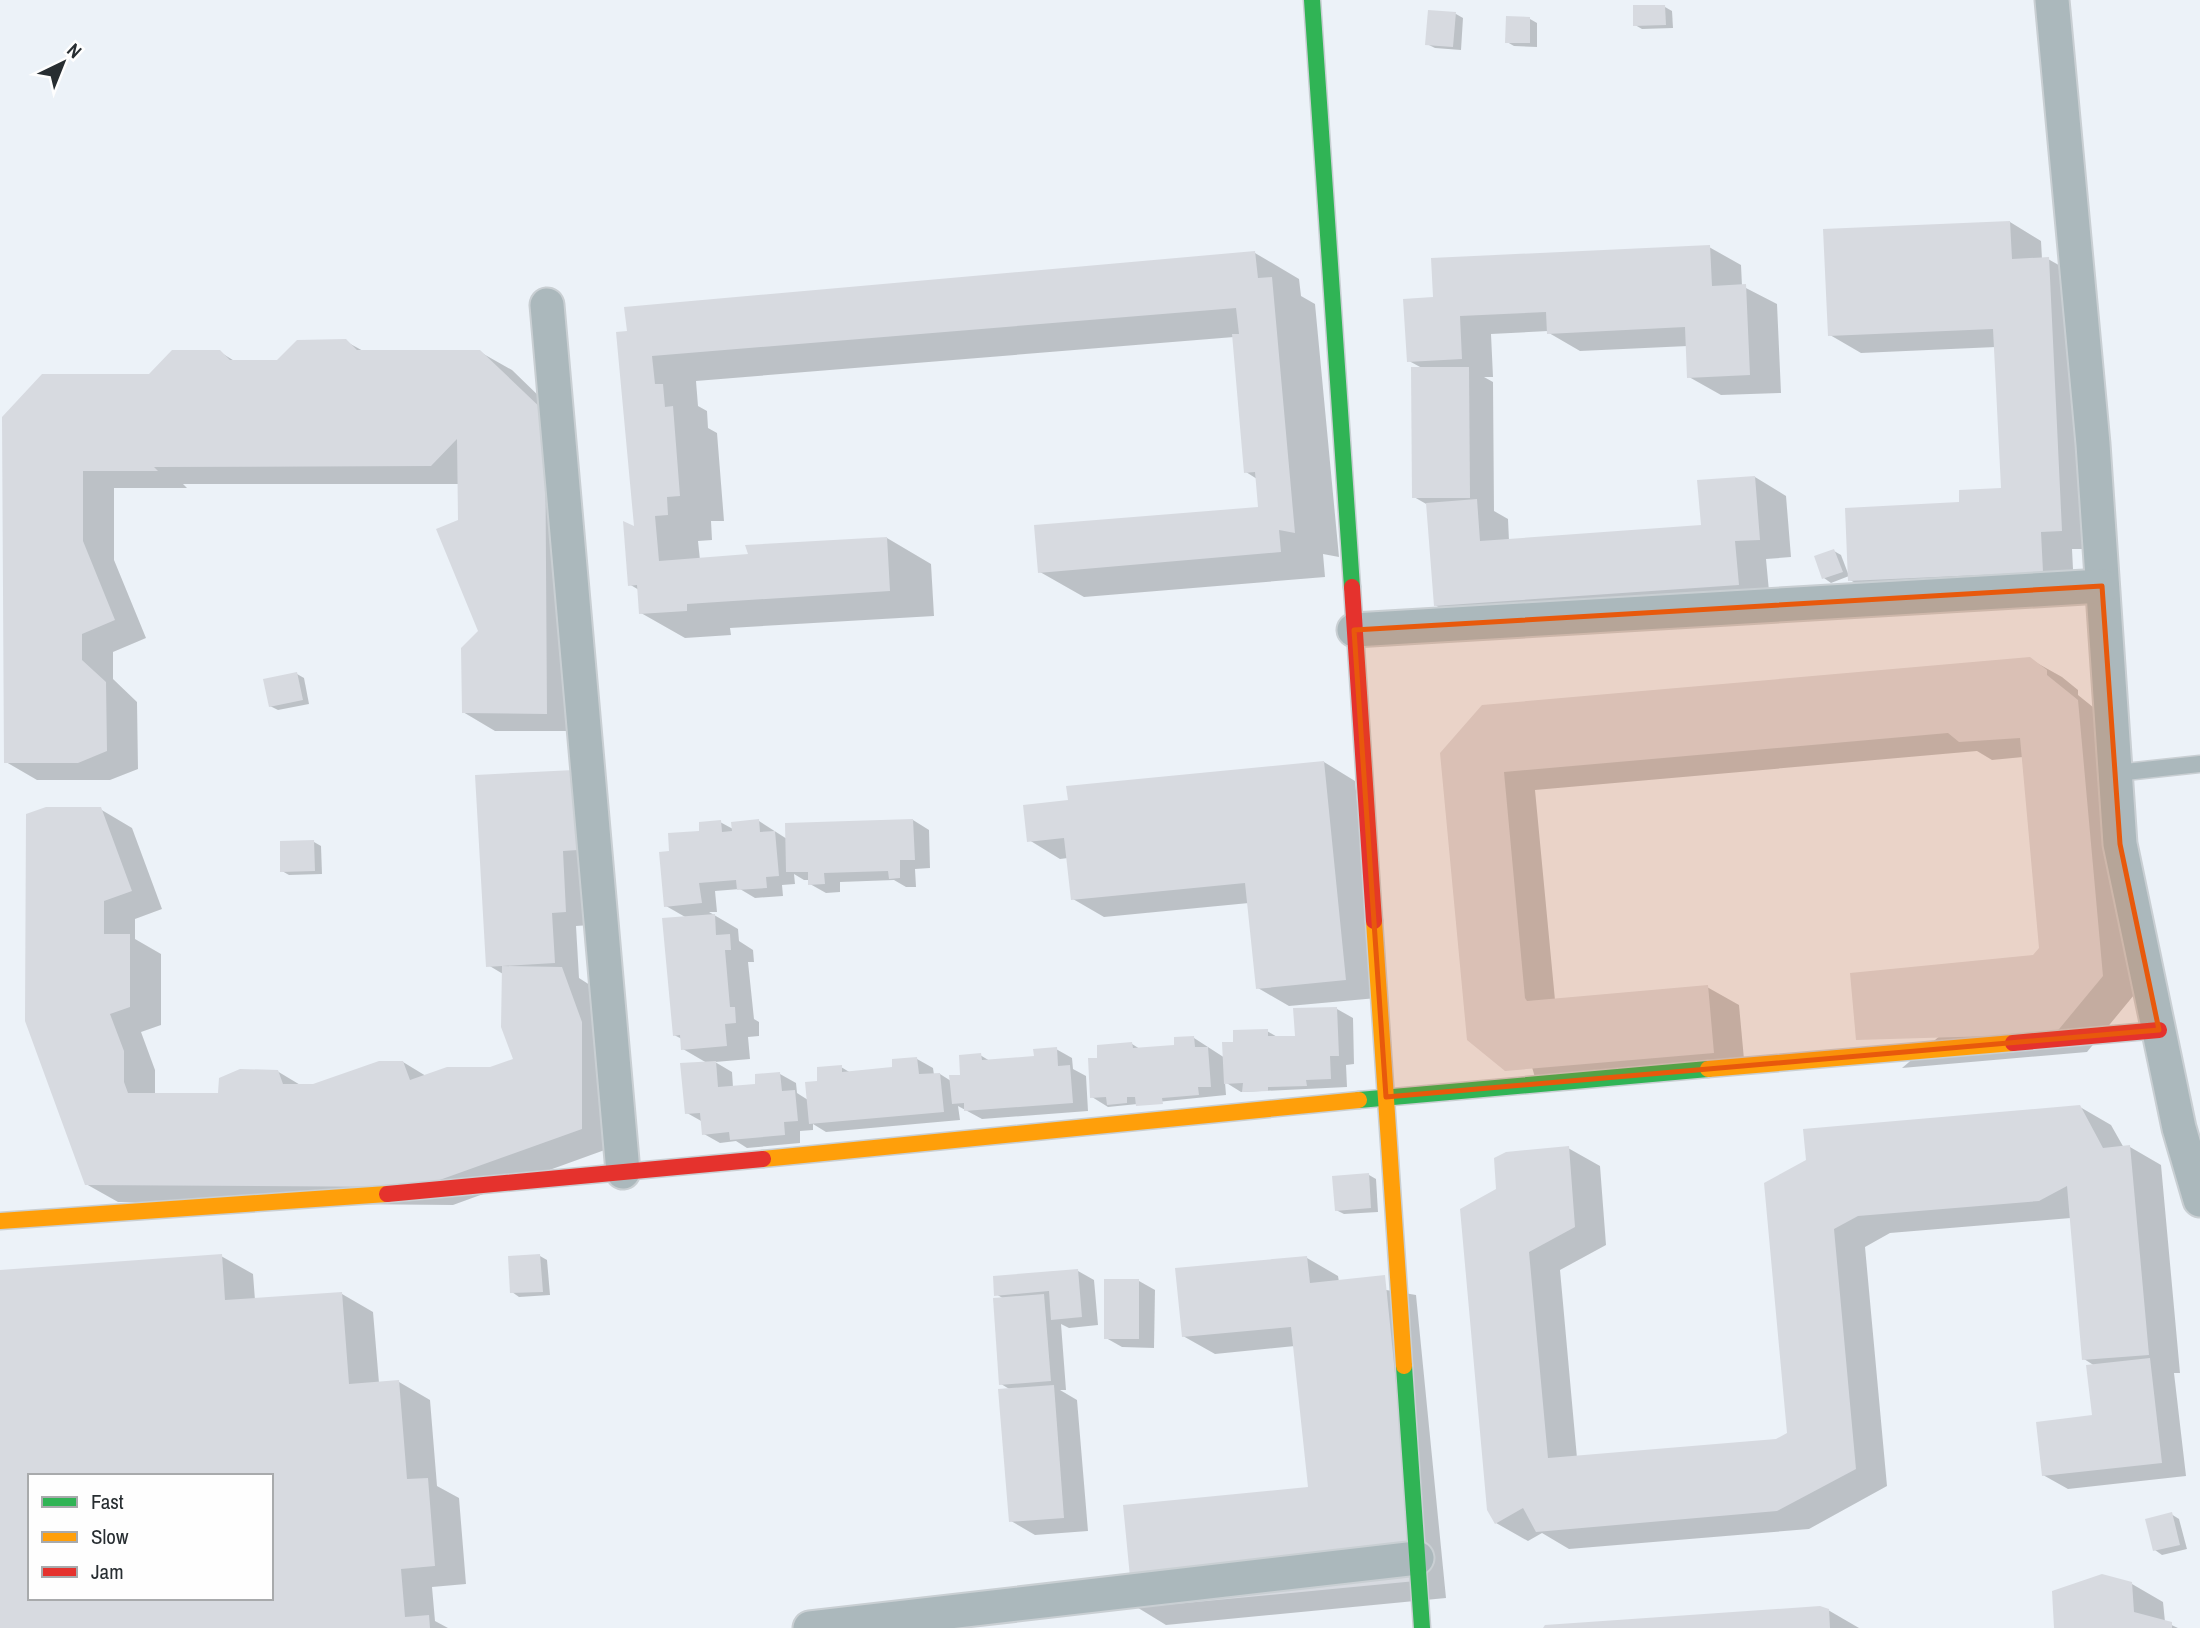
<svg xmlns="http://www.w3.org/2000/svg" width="2200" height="1628" viewBox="0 0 2200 1628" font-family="'Archivo Narrow',sans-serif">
<rect width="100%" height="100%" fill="#ecf2f8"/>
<g fill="#0003" fill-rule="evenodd">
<path d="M1665 7 1672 11 1673 28 1642 29 1635 25Z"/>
<path d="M1430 12 1456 14 1463 18 1461 50 1435 48 1427 44Z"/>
<path d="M1530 19 1537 23V47L1514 46 1507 42Z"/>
<path d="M2010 222 2041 241 2042 259H2048L2080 277 2093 549H2072L2074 589 1882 598 1850 580 1961 504 2003 490 1996 347 1861 353 1830 335Z"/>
<path d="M1709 247 1741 265 1742 286 1777 304 1781 393 1721 395 1689 377 1688 346 1580 351 1549 333 1548 331 1491 334 1493 377H1484L1493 382 1494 511 1508 519 1509 541 1702 527 1755 477 1786 496 1791 557 1766 559 1770 602 1467 623 1435 605 1428 505 1414 497 1422 368 1409 361 1435 298Z"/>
<path d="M1255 253 1299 279 1301 296 1315 304 1339 557 1323 554 1325 577 1084 597 1040 572 1260 508 1257 479 1246 472 1234 337 696 381 698 406 707 411 708 428 717 433 724 521H711L712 540 698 541 700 560 750 556 887 538 931 564 934 616 730 628 731 635 685 638 641 613 639 590 629 584 636 529 618 334Z"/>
<path d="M345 341 365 352H480L512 370 576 432 578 731H495L463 712 480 631 460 521V484H183L187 488H114V560L146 638 113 652V679L137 702 138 769 110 780H37L6 762 3 417 150 376 220 352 236 362H278Z"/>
<path d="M1834 551 1841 555 1849 576 1831 583 1824 578Z"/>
<path d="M2030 659 2062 677 2078 690V695L2109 720 2134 995 2087 1052 1902 1068 2034 956 2041 948 2023 757 1992 760 1977 751 1535 790 1555 1000 1707 987 1739 1005 1745 1070 1538 1088 1442 754Z"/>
<path d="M297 674 304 678 309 704 278 710 270 706Z"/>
<path d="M1324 762 1355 781 1377 998 1289 1006 1258 988 1249 903 1104 917 1073 899 1068 858 1060 859 1029 840 1070 802Z"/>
<path d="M477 776 602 863 590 925 576 926 579 978 593 987 613 1147 453 1205 118 1202 86 1184 100 809 132 828 162 909 135 919V939L161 954V1025L141 1032 155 1070V1095H220L277 1071 302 1086H313L403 1062 426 1076 490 1069 515 1060 503 974 488 965Z"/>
<path d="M913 820 929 830 930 868 915 869 916 887H906L894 880 840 882V892L826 893 810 884V880H804L794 874 795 884 782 885 783 896 755 898 740 889 715 891 717 912H709L738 929 739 941 753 950 754 962H748L754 1019 759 1022V1036L748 1037 750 1059 715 1062 732 1072 733 1087 757 1085 780 1074 796 1083 797 1093 808 1100 819 1083 841 1067 851 1073 894 1069 917 1059 933 1068 934 1075 940 1074 951 1081 962 1076 980 1055 990 1061 1035 1057 1056 1049 1072 1058 1073 1069 1086 1076 1088 1111 982 1119 958 1106 960 1120 826 1132 813 1124V1130L800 1131V1143L747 1148 736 1141 720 1143 704 1134 703 1122 687 1113 707 1063 683 1049 682 1039 674 1035 687 918 666 906 671 853 720 822 733 829 759 821 787 839Z"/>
<path d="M314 842 321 846 322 874 289 875 282 871Z"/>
<path d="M1337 1009 1353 1018 1354 1064 1346 1065 1347 1087 1241 1092 1225 1082 1226 1095 1108 1107 1092 1097 1099 1059 1132 1044 1140 1049 1176 1046 1194 1038 1225 1058 1235 1044 1267 1031 1279 1038H1296Z"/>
<path d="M2080 1107 2111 1125 2124 1148 2130 1147 2161 1165 2180 1373H2174L2186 1476 2068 1489 2043 1475 2094 1417 2095 1366 2084 1359 2071 1218 1890 1233 1865 1247 1887 1486 1809 1529 1569 1549 1542 1533 1528 1541 1496 1523 1462 1210 1568 1148 1600 1166 1606 1245 1560 1270 1577 1458 1776 1440 1789 1434 1766 1184Z"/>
<path d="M1369 1175 1376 1179 1378 1212 1344 1214 1336 1210Z"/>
<path d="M221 1256 253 1274 255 1300 342 1294 373 1312 379 1383 399 1382 430 1400 437 1486 459 1498 466 1584 432 1587 435 1621 448 1628H0V1272ZM30 1476H271V1598H30Z"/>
<path d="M540 1256 547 1260 550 1295 519 1297 512 1292Z"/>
<path d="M1307 1258 1338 1276 1339 1282 1416 1295 1446 1598 1166 1625 1135 1606 1310 1488 1295 1346 1215 1354 1183 1336Z"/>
<path d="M1078 1271 1094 1280 1098 1325 1069 1328 1061 1324 1066 1390H1060L1077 1400 1088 1531 1035 1535 1011 1521V1390L1001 1384 1004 1299 996 1294Z"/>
<path d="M1139 1281 1155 1290 1154 1348 1122 1347 1106 1338Z"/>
<path d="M2171 1514 2179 1519 2187 1549 2162 1555 2155 1550Z"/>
<path d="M2132 1584 2163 1602 2165 1622 2178 1628H2056Z"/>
<path d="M1828 1610 1859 1628H1545Z"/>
</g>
<g fill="#d7dae0" fill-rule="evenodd">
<path d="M1633 5H1665L1666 25 1633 26Z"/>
<path d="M1428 10 1456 12 1453 47 1425 45Z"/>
<path d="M1506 16 1530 17V43H1505Z"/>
<path d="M2010 221 2012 259 2049 257 2062 531 2041 532 2043 572 1848 581 1845 508 1959 502V490L2001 488 1993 329 1828 336 1823 229Z"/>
<path d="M1710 245 1712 286 1746 284 1750 375 1687 378 1685 327 1547 334 1546 312 1460 316 1462 359 1407 362 1403 299 1433 297 1431 258Z"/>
<path d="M1255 251 1258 278 1272 277 1295 533 1279 530 1281 552 1038 573 1034 525 1258 507 1255 472 1244 473 1232 334H1239L1236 308 652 356 655 384H663L665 407 673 406 680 496 667 497 668 515 655 516 659 561 748 554 745 545 887 537 890 591 687 604V611L639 614 637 585 628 586 623 521 634 526 616 332 627 331 624 307Z"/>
<path d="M346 339 357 350H480L545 412 547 714 462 713 461 648 478 631 436 529 458 520 457 439 431 466 154 467 158 471H83V541L115 620 82 634V660L106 682 107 751 78 763H4L2 417 42 374H149L172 350H220L230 360H277L297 340Z"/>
<path d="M1411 367H1469L1470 498H1412Z"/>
<path d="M1755 476 1760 540 1735 541 1739 585 1434 606 1426 503 1477 499 1480 541 1701 525 1697 480Z"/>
<path d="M1834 549 1843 572 1822 579 1814 556Z"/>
<path d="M2030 657 2047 670V675L2078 700 2103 976 2055 1034 1856 1040 1850 973 2033 955 2039 948 2020 738 1959 742 1948 733 1504 772 1525 998 1527 1001 1708 985 1714 1053 1505 1071 1467 1040 1440 753 1482 705Z"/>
<path d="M297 672 303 700 269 707 263 679Z"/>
<path d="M1324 761 1346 980 1256 989 1245 883 1071 900 1064 838 1027 842 1023 805 1068 800 1066 786Z"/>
<path d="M574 770 578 850 563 851 566 912 552 913 555 963 486 967 475 775Z"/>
<path d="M46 807H101L132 891 104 901V934H130V1007L110 1014 124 1051V1082L128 1093H218L219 1078 240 1069 278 1070 283 1084H313L379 1061H403L410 1080 447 1067H490L513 1059 501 1027 502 966 562 967 582 1022V1129L420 1187 85 1185 25 1021 26 814Z"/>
<path d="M759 819 760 832 775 831 779 876 766 877 767 888 737 890 736 880 699 883 702 903 664 907 659 852 669 851 668 833 699 831V822L721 820 722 832 732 831 731 822Z"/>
<path d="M913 819 915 860H900V878L889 879 888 871 824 873 825 884 808 885V872H786L785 823Z"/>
<path d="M314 840 315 871 280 872V841Z"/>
<path d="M715 914 716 935 730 934 731 950H725L730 1007H735L736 1023 725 1024 727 1046 681 1050 680 1035 673 1036 662 918Z"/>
<path d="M1337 1007 1339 1056H1330L1331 1079 1306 1080 1307 1086 1268 1087V1091L1242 1092 1243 1083 1224 1084 1222 1042H1233V1030L1268 1029V1036H1295L1293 1008Z"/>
<path d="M1194 1036 1195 1047H1208L1211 1087H1198L1199 1095 1162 1098 1163 1104 1136 1106 1135 1097H1127V1103L1107 1105 1106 1097 1090 1098 1088 1058H1097V1045L1132 1042 1133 1048 1174 1045V1037Z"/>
<path d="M1057 1047 1058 1066 1070 1065 1073 1103 964 1111V1103L952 1104 949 1075H960L959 1055 981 1053 982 1060 1034 1056 1033 1049Z"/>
<path d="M917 1057 919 1074 940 1073 944 1112 809 1124 805 1082 817 1081V1067L842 1065V1072L892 1067V1059Z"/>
<path d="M716 1061 718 1087 755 1084V1074L780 1072 782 1091 795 1090 798 1121 784 1122 785 1135 730 1140 729 1132 702 1135 700 1113 685 1114 680 1063Z"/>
<path d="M2080 1105 2103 1148 2130 1145 2149 1355 2082 1360 2067 1186 2039 1201 1858 1216 1834 1229 1856 1469 1777 1511 1536 1532 1523 1508 1495 1524 1487 1510 1460 1209 1496 1189 1494 1158 1506 1152 1569 1146 1575 1227 1529 1252 1548 1458 1776 1439 1787 1433 1764 1183 1806 1160 1803 1129Z"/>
<path d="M1369 1173 1371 1208 1335 1211 1332 1176Z"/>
<path d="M222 1254 225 1300 342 1292 349 1384 399 1380 407 1479 428 1478 435 1566 401 1569 405 1617 429 1615 430 1628H0V1270ZM30 1476H271V1598H30Z"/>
<path d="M540 1254 543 1292 510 1293 508 1256Z"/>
<path d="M1307 1256 1310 1283 1385 1275 1416 1581 1133 1608 1123 1505 1308 1487 1291 1327 1182 1337 1175 1268Z"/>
<path d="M1078 1269 1082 1317 1051 1320 1049 1291 994 1296 993 1276Z"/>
<rect x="1104" y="1279" width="35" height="60"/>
<path d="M1044 1294 1051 1381 999 1385 993 1298Z"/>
<path d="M2150 1358 2162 1463 2042 1476 2036 1422 2092 1415 2086 1365Z"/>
<path d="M1054 1385 1064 1518 1009 1522 998 1389Z"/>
<path d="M2172 1512 2180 1545 2153 1551 2145 1519Z"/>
<path d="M2102 1574 2132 1582 2134 1612 2172 1622V1628H2054L2052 1591Z"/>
<path d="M1820 1606 1829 1609 1830 1628H1543L1545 1625Z"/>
</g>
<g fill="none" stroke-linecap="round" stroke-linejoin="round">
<g stroke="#c9cfd3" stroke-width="19">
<path id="lane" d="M2116 773 2200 764"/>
</g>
<g stroke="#c9cfd3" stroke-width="37">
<g id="street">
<path d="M2052 0 2093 444 2120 844 2179 1128 2200 1200"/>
<path d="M547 305 623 1172"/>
<path d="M1354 630 2102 586"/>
<path d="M810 1628 1417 1558"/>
</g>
</g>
<g stroke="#c9cfd3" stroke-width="19">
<g id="fast">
<path d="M1312 0 1352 587"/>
<path d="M1359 1100 1708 1069"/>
<path d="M1404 1366 1422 1628"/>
</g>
</g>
<g stroke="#c9cfd3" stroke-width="19">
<g id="slow">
<path d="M1374 921 1404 1366"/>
<path d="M1708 1069 2013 1043"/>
<path d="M763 1159 1359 1100"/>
<path d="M0 1221 387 1194"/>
</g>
</g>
<g stroke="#c9cfd3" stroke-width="19">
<g id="jam">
<path d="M1352 587 1374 921"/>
<path d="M2013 1043 2159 1030"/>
<path d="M387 1194 763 1159"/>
</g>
</g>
<use href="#lane" stroke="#abb8bc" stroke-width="16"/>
<use href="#street" stroke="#abb8bc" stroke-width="33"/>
<use href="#fast" stroke="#30b455" stroke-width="16"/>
<use href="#slow" stroke="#ff9f0a" stroke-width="16"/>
<use href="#jam" stroke="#e5322d" stroke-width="16"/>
</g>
<path fill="#e8590c" fill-opacity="0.2" stroke="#e8590c" stroke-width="5" stroke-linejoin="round" d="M2102 586 2120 844 2159 1030 1386 1097 1354 630Z"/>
<rect x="28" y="1474" width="245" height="126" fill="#fefefe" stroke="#a8aaac" stroke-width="2"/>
<rect x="42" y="1497" width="35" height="10" fill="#30b455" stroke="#a8aaac" stroke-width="2"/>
<text x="91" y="1509" font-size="21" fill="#272d31">Fast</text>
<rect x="42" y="1532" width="35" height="10" fill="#ff9f0a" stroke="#a8aaac" stroke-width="2"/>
<text x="91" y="1544" font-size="21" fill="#272d31">Slow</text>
<rect x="42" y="1567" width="35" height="10" fill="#e5322d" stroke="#a8aaac" stroke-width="2"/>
<text x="91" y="1579" font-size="21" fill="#272d31">Jam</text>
<g transform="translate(63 63) rotate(43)" stroke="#fefefe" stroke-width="5" paint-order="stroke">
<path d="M0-5L12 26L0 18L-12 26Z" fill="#272d31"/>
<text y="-10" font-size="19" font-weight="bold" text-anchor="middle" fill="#272d31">N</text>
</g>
</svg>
